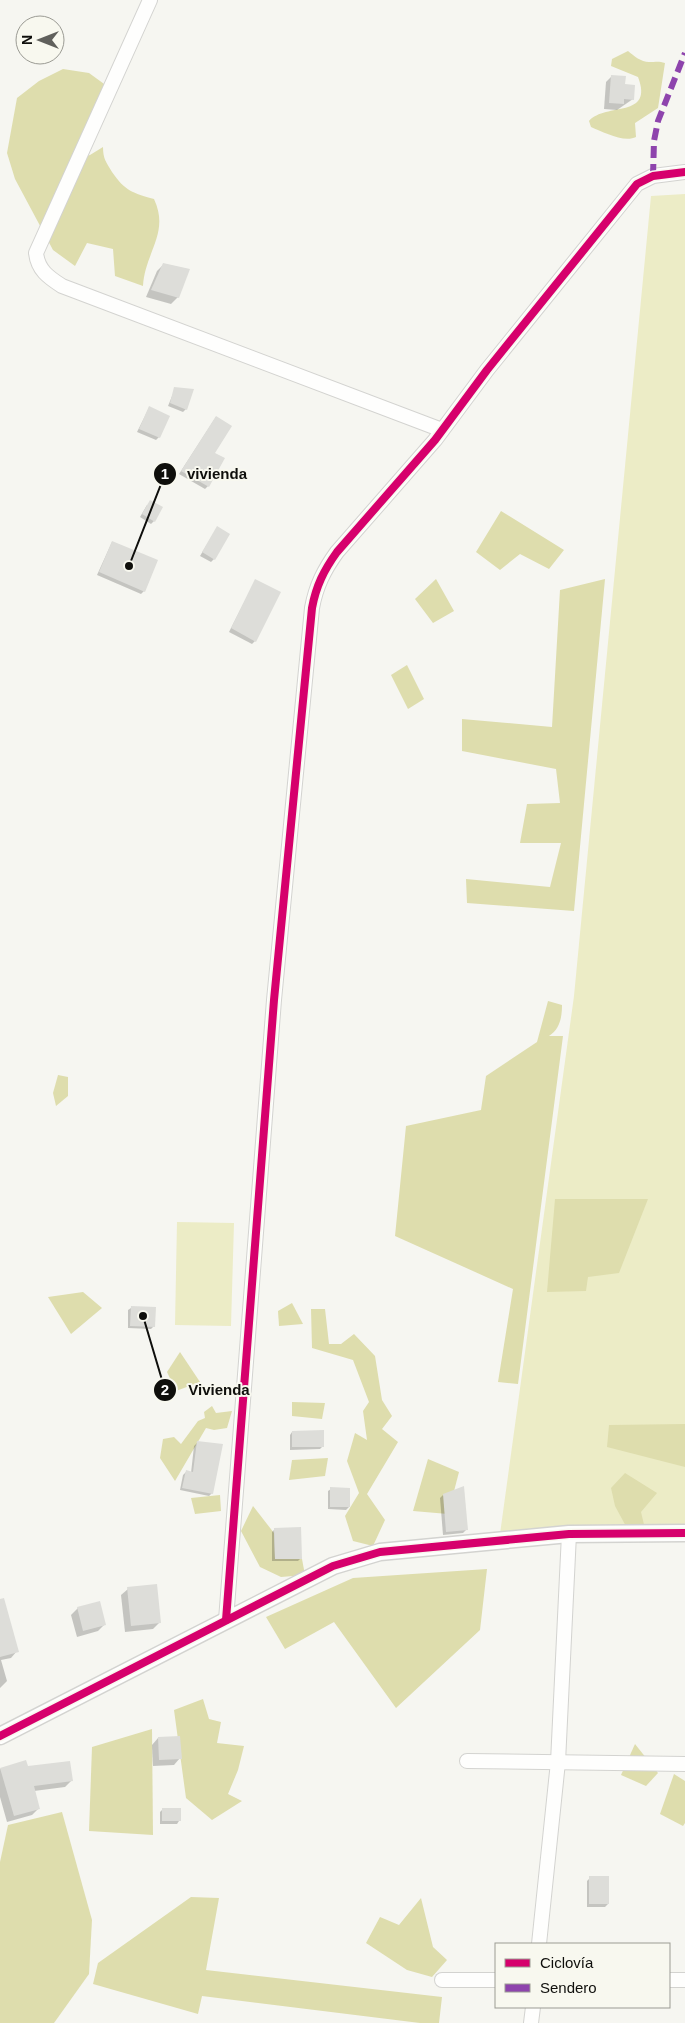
<svg xmlns="http://www.w3.org/2000/svg" width="685" height="2023" viewBox="0 0 685 2023" font-family="Arial,sans-serif">
<rect width="100%" height="100%" fill="#f6f6f1"/>
<g fill="#ececc6">
<path d="M685 194V1533L500 1534 574 996 651 196Z"/>
<path d="M177 1222 234 1223 231 1326 175 1325Z"/>
</g>
<g fill="#deddad">
<path d="M628 51C634 56 641 62 649 62 656 62 659 61 665 63L658 108 635 123 636 137C624 143 603 132 591 127L589 121C606 102 654 119 638 77L611 66 612 59Z"/>
<path d="M63 69 89 73 111 89C91 113 81 128 74 159L90 155 103 147C103 159 106 162 112 172 125 191 133 193 154 199 170 233 145 252 143 286L115 276 113 249 87 243 75 266 53 250 15 179 7 153 17 98 39 81Z"/>
<path d="M501 511 564 550 549 569 520 554 500 570 476 552Z"/>
<path d="M436 579 454 611 433 623 415 599Z"/>
<path d="M605 579 574 911 467 903 466 879 550 887 561 843H520L527 804 560 803 556 769 462 751V719L552 727 560 590Z"/>
<path d="M407 665 424 699 408 709 391 675Z"/>
<path d="M548 1001 562 1005C562 1017 560 1029 549 1036H563L518 1384 498 1382 513 1289 395 1236 406 1126 481 1110 486 1076 537 1042Z"/>
<path d="M58 1075 68 1077V1096L56 1106 53 1093Z"/>
<path d="M555 1199H648L619 1273 588 1277 586 1291 547 1292Z"/>
<path d="M83 1292 102 1308 71 1334 48 1297Z"/>
<path d="M292 1303 303 1324 279 1326 278 1311Z"/>
<path d="M311 1309H325L329 1344H341L354 1334 375 1356 382 1400 392 1416 382 1429 398 1442 367 1494 385 1520 373 1546 353 1541 345 1516 359 1493 347 1461 355 1433 367 1440 363 1411 369 1402 353 1360 312 1348Z"/>
<path d="M180 1352 200 1382 176 1391 167 1372Z"/>
<path d="M292 1402 325 1403 322 1419 292 1416Z"/>
<path d="M212 1406 216 1413 232 1411 227 1428 214 1430 206 1428 175 1481 160 1458 163 1439 174 1437 181 1444 198 1421 205 1418 204 1412Z"/>
<path d="M685 1424V1467L607 1447 609 1425Z"/>
<path d="M328 1458 325 1476 289 1480 292 1460Z"/>
<path d="M428 1459 459 1472 448 1514 413 1511Z"/>
<path d="M625 1473 657 1493 641 1512 647 1537 634 1541 615 1506 611 1488Z"/>
<path d="M220 1495 221 1511 195 1514 191 1498Z"/>
<path d="M253 1506 274 1533 275 1559H302L305 1575 281 1577 260 1567 241 1531Z"/>
<path d="M487 1569 480 1630 396 1708 334 1622 285 1649 266 1617 353 1578Z"/>
<path d="M203 1699 209 1719 221 1722 217 1743 244 1746 238 1770 228 1794 242 1801 212 1820 186 1798 174 1710Z"/>
<path d="M152 1729 153 1835 89 1831 92 1747Z"/>
<path d="M635 1744 658 1773 646 1786 621 1775Z"/>
<path d="M674 1774 685 1781V1823L683 1826 660 1814Z"/>
<path d="M62 1812 92 1920 89 1974 54 2023H0V1862L8 1825Z"/>
<path d="M191 1897 219 1898 206 1970 442 1997 439 2023H420L202 1996 198 2014 93 1984 98 1963Z"/>
<path d="M421 1898 433 1947 447 1960 432 1977 407 1970 366 1943 380 1917 399 1925Z"/>
</g>
<g fill="#0003">
<path d="M612 76 624 85 633 99 617 110 604 109 606 82Z"/>
<path d="M164 264 178 297 171 304 146 297 157 271Z"/>
<path d="M175 389 186 409 183 412 168 406Z"/>
<path d="M149 408 159 437 156 440 137 432Z"/>
<path d="M216 417 213 453 208 486 205 489 179 474Z"/>
<path d="M147 505 154 521 151 524 140 517Z"/>
<path d="M217 528 214 559 211 562 200 556Z"/>
<path d="M112 542 144 591 141 594 97 575Z"/>
<path d="M255 581V641L252 644 229 632Z"/>
<path d="M131 1308 154 1326 151 1329 128 1328V1310Z"/>
<path d="M292 1432 323 1446 320 1449 290 1450V1435Z"/>
<path d="M197 1443 212 1493 209 1496 180 1490 183 1475 186 1472 191 1473 194 1446Z"/>
<path d="M331 1489 349 1507 346 1510 328 1509V1491Z"/>
<path d="M443 1495 466 1530 463 1533 443 1535 440 1498Z"/>
<path d="M275 1529 301 1558 298 1561H272V1532Z"/>
<path d="M128 1589 160 1622 153 1629 125 1632 121 1595Z"/>
<path d="M78 1608 105 1624 98 1631 77 1637 71 1615Z"/>
<path d="M0 1626 17 1651 11 1658 1 1660 7 1681 0 1688Z"/>
<path d="M158 1738 180 1758 174 1765 153 1766 152 1745Z"/>
<path d="M25 1762 27 1767 72 1780 65 1787 34 1791 39 1808 32 1815 7 1822 0 1797V1769Z"/>
<path d="M163 1809 179 1821 177 1824H160V1812Z"/>
<path d="M590 1878 608 1904 605 1907H587V1881Z"/>
</g>
<g fill="#ddddd9">
<path d="M611 75 626 76 625 84 635 85 634 100 624 99V104L609 103Z"/>
<path d="M163 263 190 269 179 298 151 290Z"/>
<path d="M174 387 194 389 187 410 170 403Z"/>
<path d="M149 406 170 416 160 438 139 429Z"/>
<path d="M216 416 232 426 215 453 225 458 209 487 181 471Z"/>
<path d="M150 500 163 507 155 522 142 514Z"/>
<path d="M217 526 230 534 215 560 202 552Z"/>
<path d="M112 541 158 560 145 592 99 572Z"/>
<path d="M255 579 281 592 256 642 231 628Z"/>
<path d="M131 1306 156 1307 155 1327 130 1326Z"/>
<path d="M324 1430V1447H292V1431Z"/>
<path d="M197 1441 223 1444 213 1494 182 1488 186 1470 193 1472Z"/>
<path d="M464 1486 468 1530 446 1532 443 1494Z"/>
<path d="M330 1487 350 1488V1507H330Z"/>
<path d="M301 1527 302 1559H275L274 1528Z"/>
<path d="M157 1584 161 1623 131 1626 127 1587Z"/>
<path d="M4 1598 19 1652 0 1657V1599Z"/>
<path d="M100 1601 106 1625 83 1631 77 1607Z"/>
<path d="M180 1736 182 1759 159 1760 158 1737Z"/>
<path d="M26 1760 28 1766 70 1761 73 1781 34 1786 40 1809 14 1816 0 1768Z"/>
<rect x="162" y="1808" width="19" height="13"/>
<rect x="589" y="1876" width="20" height="28"/>
</g>
<g fill="none" stroke-linecap="round" stroke-linejoin="round">
<g stroke="#d3d3d0" stroke-width="16">
<g id="minor">
<path d="M150 0 36 253C38 270 48 277 62 286L442 430"/>
<path d="M226 1620 274 1000 312 608C316 586 324 570 337 552L435 440 487 370 637 184 653 176 685 172"/>
<path d="M467 1761 685 1764"/>
<path d="M539 1944 558 1762 569 1534"/>
<path d="M442 1980H496"/>
<path d="M669 1980H685"/>
<path d="M531 2023 533 2007"/>
</g>
</g>
<g stroke="#d3d3d0" stroke-width="19">
<path id="tertiary" d="M0 1736 333 1566 380 1552 569 1534 685 1533"/>
</g>
<use href="#minor" stroke="#fefefd" stroke-width="14"/>
<use href="#tertiary" stroke="#fefefd" stroke-width="16"/>
<path stroke="#8e44ad" stroke-width="6" stroke-dasharray="12 6" stroke-linecap="butt" d="M653 176 654 141 658 121 685 53"/>
<g stroke="#f8f8ef" stroke-width="11">
<g id="cycleway">
<path d="M226 1620 274 1000 312 608C316 586 324 570 337 552L435 440 487 370 637 184 653 176 685 172"/>
<path d="M0 1736 333 1566 380 1552 569 1534 685 1533"/>
</g>
</g>
<use href="#cycleway" stroke="#d6006c" stroke-width="8"/>
</g>
<path fill="none" stroke="#0f0f0c" stroke-width="2" d="M129 566L165 474M143 1316L165 1390"/>
<g fill="#0f0f0c" stroke="#f8f8ef" stroke-width="2">
<circle cx="129" cy="566" r="5"/>
<circle cx="143" cy="1316" r="5"/>
<circle cx="165" cy="474" r="12"/>
<circle cx="165" cy="1390" r="12"/>
</g>
<g font-size="15" text-anchor="middle" font-weight="bold" fill="#fff">
<text x="165" y="479">1</text>
<text x="165" y="1395">2</text>
</g>
<g font-size="15" text-anchor="middle" font-weight="bold" fill="#0f0f0c" stroke="#f8f8ef" stroke-width="4" stroke-linejoin="round" paint-order="stroke">
<text x="217" y="479">vivienda</text>
<text x="219" y="1395">Vivienda</text>
</g>
<rect x="495" y="1943" width="175" height="65" fill="#f8f8ef" stroke="#9b9b94"/>
<rect x="505" y="1959" width="25" height="8" fill="#d6006c" stroke="#9b9b94"/>
<text x="540" y="1968" font-size="15" fill="#0f0f0c">Ciclovía</text>
<rect x="505" y="1984" width="25" height="8" fill="#8e44ad" stroke="#9b9b94"/>
<text x="540" y="1993" font-size="15" fill="#0f0f0c">Sendero</text>
<g transform="translate(40 40) rotate(270)"><circle r="24" fill="#f8f8ef" stroke="#9b9b94"/>
<path d="M0-4L9 19L0 12L-9 19Z" fill="#60605c"/>
<text y="-8" font-size="14" font-weight="bold" text-anchor="middle" fill="#0f0f0c">N</text>
</g>
</svg>
